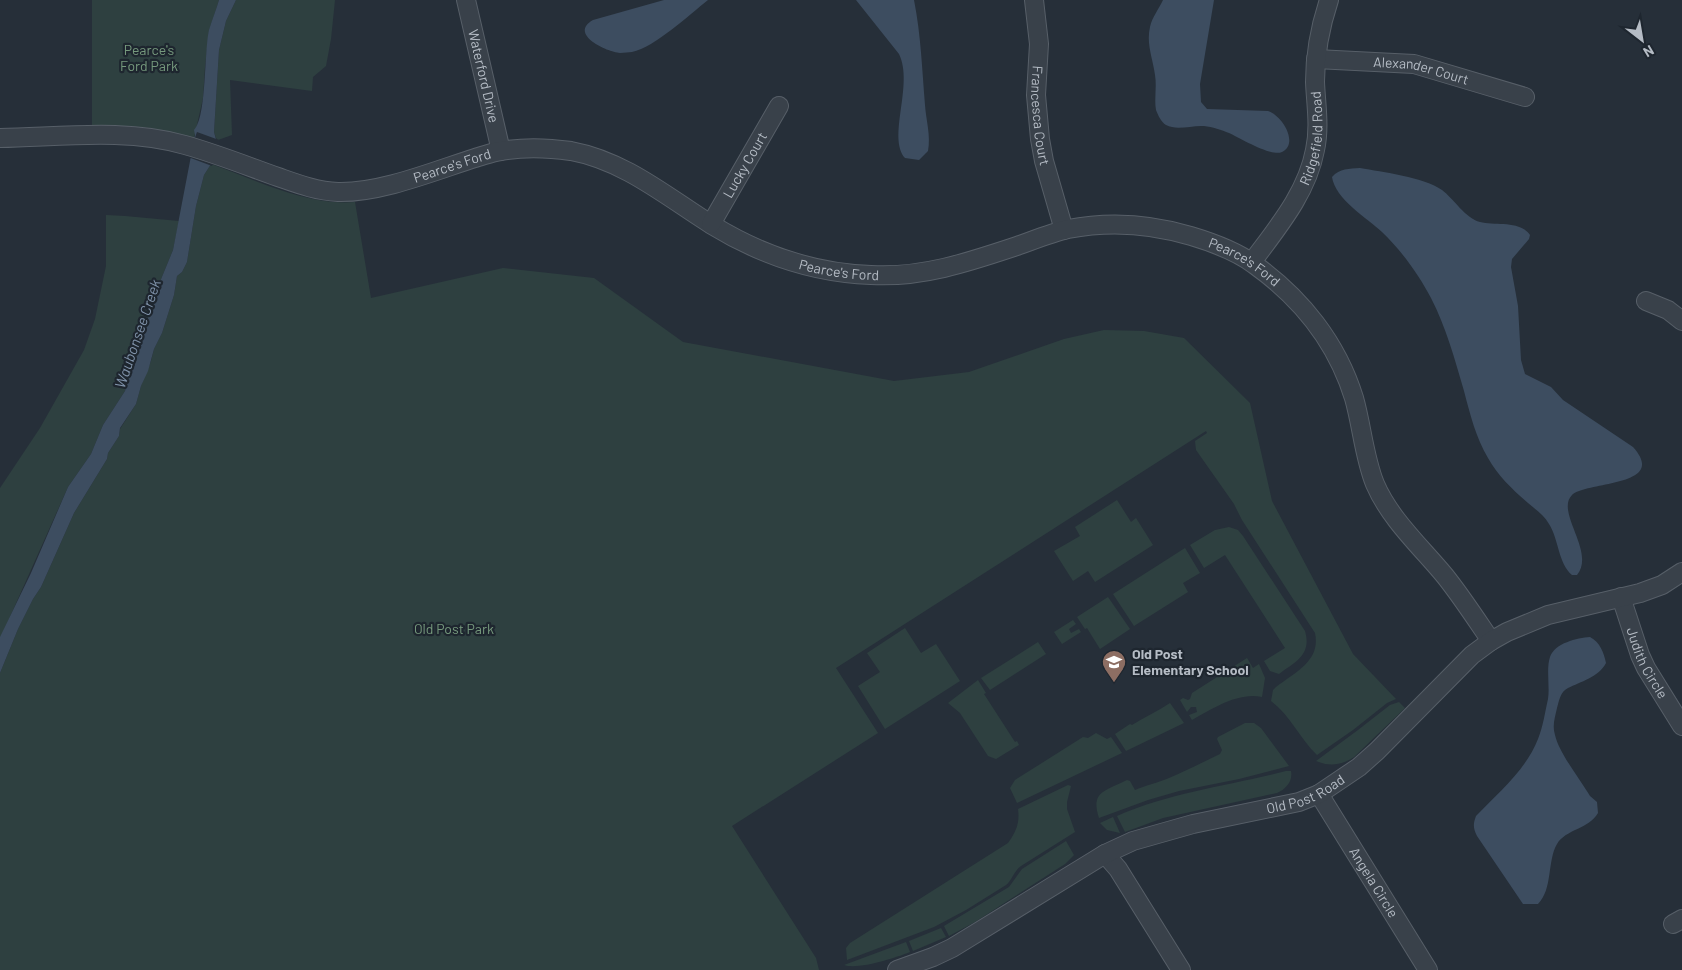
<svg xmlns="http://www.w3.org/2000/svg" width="1682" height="970" viewBox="0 0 1682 970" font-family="Barlow,sans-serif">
<rect width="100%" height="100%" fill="#262f39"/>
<g fill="#2e4040">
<path d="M92 0H219L209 31 205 67 203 98 194 138 150 128 131 126 92 127Z"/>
<path d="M236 0H335L331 39 326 66 313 77 312 91 230 80 232 135 218 140 216 138 214 132 219 50 226 21Z"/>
<path d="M211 164C256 180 307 206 355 202L371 298 503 268 594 278 683 342 894 381 969 372 1064 339 1104 330 1144 331 1184 338 1250 403 1272 501 1353 654 1396 699 1387 703 1353 730 1317 755C1300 739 1290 715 1271 701L1273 690 1276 687C1295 672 1321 661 1315 633L1242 520 1234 504 1196 450 1195 441 1207 433 1206 431 836 668 878 733 732 826 816 958 819 970H0V673L18 629 33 599 41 587 74 513 107 459 108 453 119 436 120 429 136 404 141 386 151 361 154 349 162 333 174 295 177 276 182 272 187 262 196 206 204 175Z"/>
<path d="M106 215 125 216 179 221 173 250 157 289 125 391 103 425 91 454 68 487 0 639V488L40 428 84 350 95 319 106 266Z"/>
<path d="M1117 500 1131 522 1136 518 1153 545 1095 582 1088 571 1073 581 1054 551 1080 536 1075 527Z"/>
<path d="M1229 527 1238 530 1243 536 1305 631C1312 655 1295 662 1279 674L1270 671 1264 661 1285 648 1225 555 1204 568 1190 545 1215 530Z"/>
<path d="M1185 548 1200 573 1183 583 1188 592 1134 626 1113 594Z"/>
<path d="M1108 597 1130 629 1100 649 1087 628 1085 629 1077 617Z"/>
<path d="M1073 620 1076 624 1069 629 1071 633 1079 629 1081 632 1062 644 1054 632Z"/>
<path d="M905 628 921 653 936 644 960 681 885 729 858 686 880 672 867 653Z"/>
<path d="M1038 642 1046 654 990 690 981 678Z"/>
<path d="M1247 658 1253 668 1259 664 1265 678 1262 697C1237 692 1213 709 1192 720L1189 715 1197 712 1196 707H1191L1187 712 1180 700 1183 698 1188 700 1190 699 1192 693Z"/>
<path d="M978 680 986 693 984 694 1015 742 1017 741 1019 745 996 759 988 756 960 713 948 703Z"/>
<path d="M1399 702 1405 708 1354 757C1342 765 1330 767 1316 761L1358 730 1390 705Z"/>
<path d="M1170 703 1184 723 1126 751 1115 734 1130 724 1132 725C1145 717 1158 711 1170 703Z"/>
<path d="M1245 723H1254L1261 728 1289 766 1239 779 1179 791 1148 800 1099 818C1090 791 1106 791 1127 780L1130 781 1135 790C1147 785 1157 783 1169 778 1186 771 1203 762 1220 754L1222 750 1217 739 1218 737Z"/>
<path d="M1096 733 1107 739 1111 737 1122 753 1017 803 1010 788 1015 780 1083 737 1088 738Z"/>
<path d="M1286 771H1291C1293 781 1286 789 1277 793L1163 818 1125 832 1117 816C1171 792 1229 786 1286 771Z"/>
<path d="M1068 785 1071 786 1067 802V809L1075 832 1021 866C1014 871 1012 880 1006 885L966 910 934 927 847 960 846 948 850 943 1008 843C1016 832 1020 823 1018 809Z"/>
<path d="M1113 817 1120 833 1107 830 1100 823Z"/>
<path d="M1066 841 1074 855 1065 864 975 922 949 936 944 926 1009 887 1022 869Z"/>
<path d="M941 928 946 937 913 951 909 941Z"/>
<path d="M906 942 910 952C895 958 858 970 844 965Z"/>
</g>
<g fill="#3d4d60">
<path d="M219 0H236L226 21 219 50 214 132 218 147 211 164 204 175 196 206 187 262 182 272 177 276 174 295 162 333 154 349 148 371 141 386 136 404 120 428 119 436 108 453 107 459 74 513 41 587 33 599 18 629 0 673V637L31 573 68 487 91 454 103 425 125 391 157 289 173 250 195 135 194 130C207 117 204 51 209 30 212 20 216 10 219 0Z"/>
<path d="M664 0H708C689 15 655 47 632 52 629 52 624 53 620 53 607 52 568 34 593 20Z"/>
<path d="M856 0H914C921 35 922 70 925 105 926 120 931 136 928 151L919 160 905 158C887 137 914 85 899 54Z"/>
<path d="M1163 0H1214L1200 84 1201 102 1207 109 1268 111C1283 116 1299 144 1282 152 1271 157 1240 138 1229 133 1222 130 1212 127 1204 126 1192 125 1177 131 1166 125 1161 122 1158 115 1156 110 1154 99 1157 87 1155 75 1153 59 1146 44 1150 27 1152 17 1159 9 1163 0Z"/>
<path d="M1360 168C1382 172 1424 177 1442 190 1453 198 1466 219 1480 222 1495 226 1520 220 1530 235L1529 239 1512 259 1511 267 1518 306 1521 360 1525 374 1551 387 1563 400 1633 447C1669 487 1587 481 1572 495 1555 512 1596 552 1577 575H1572C1558 563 1559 540 1549 524 1544 515 1536 510 1528 503 1513 490 1498 476 1488 458 1476 438 1470 414 1464 391 1455 360 1446 327 1431 298 1419 275 1401 250 1382 232 1367 218 1335 199 1332 177 1340 168 1349 169 1360 168Z"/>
<path d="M1590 637C1600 642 1604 653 1606 663 1599 677 1580 682 1568 688 1560 692 1559 701 1557 708 1555 717 1552 726 1555 735 1559 753 1580 779 1590 796L1597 802 1598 813C1589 829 1566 829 1557 844 1547 861 1553 889 1538 904H1523L1477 836C1473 828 1473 824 1476 816 1498 793 1526 770 1538 739 1543 727 1545 712 1548 699 1550 686 1546 669 1550 657 1555 643 1577 638 1590 637Z"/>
</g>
<path fill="#262f39" d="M197 132 219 140 220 148 212 166 188 157Z"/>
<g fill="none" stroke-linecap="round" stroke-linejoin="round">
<g stroke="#575f68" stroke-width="20">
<g id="street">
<path id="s1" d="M466 0 501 151"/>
<path id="s2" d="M1034 0 1039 44 1036 95 1040 139 1044 161 1064 230"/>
<path id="s3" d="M1316 59 1414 64 1525 97"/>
<path id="s4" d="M0 138C60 137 127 128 185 145 217 154 247 166 278 177 298 184 316 191 338 192 381 193 434 171 475 158 483 156 492 152 501 151 522 147 550 148 571 151 625 161 667 197 712 225 761 255 813 273 871 275 922 278 969 262 1017 246 1034 240 1051 233 1068 229 1109 221 1151 224 1191 236 1211 242 1238 252 1255 265 1301 298 1337 343 1354 398 1362 426 1364 457 1375 484 1390 519 1421 547 1445 576 1461 596 1476 619 1491 641"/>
<path id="s5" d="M711 224 779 106"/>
<path id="s6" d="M1252 262C1277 228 1307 193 1315 150 1320 127 1316 105 1315 82 1315 54 1320 27 1329 0"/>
<path d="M1646 301 1668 310 1682 321"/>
<path id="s7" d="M1621 597 1640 655 1646 668 1682 726"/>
<path id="s8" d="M1319 794 1428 970"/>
<path d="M1105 854 1118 869 1181 970"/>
<path d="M1673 924 1682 919"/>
<path id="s9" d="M897 970 933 957 952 948 1105 854 1133 841 1193 824 1299 802 1319 794 1359 767 1377 751 1472 655 1491 641 1507 632 1548 615 1640 593 1662 585 1682 572"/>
</g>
</g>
<use href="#street" stroke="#39414a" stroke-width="18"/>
</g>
<defs>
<g id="school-pin" transform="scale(1.25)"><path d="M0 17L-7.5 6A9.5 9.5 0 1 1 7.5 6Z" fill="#8d6e63" stroke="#1e262f"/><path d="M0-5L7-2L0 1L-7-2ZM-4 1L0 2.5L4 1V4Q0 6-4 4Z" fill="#fff"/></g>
</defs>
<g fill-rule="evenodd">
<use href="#school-pin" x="1114" y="662"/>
</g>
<g text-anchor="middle" stroke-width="4.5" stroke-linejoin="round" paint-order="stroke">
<g font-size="14" fill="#76997d" stroke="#1e262f">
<text x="149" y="55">Pearce's<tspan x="149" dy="16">Ford Park</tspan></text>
<text x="454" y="634">Old Post Park</text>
</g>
<g font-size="14" fill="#b5bcc5" stroke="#1e262f">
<text dy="5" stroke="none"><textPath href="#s3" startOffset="106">Alexander Court</textPath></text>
<text dy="5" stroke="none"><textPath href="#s1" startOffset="78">Waterford Drive</textPath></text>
<text dy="5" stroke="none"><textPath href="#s2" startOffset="116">Francesca Court</textPath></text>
<text dy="5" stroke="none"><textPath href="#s6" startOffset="141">Ridgefield Road</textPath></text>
<text dy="5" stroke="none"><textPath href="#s5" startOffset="68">Lucky Court</textPath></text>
<text dy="5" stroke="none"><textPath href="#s4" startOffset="464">Pearce's Ford</textPath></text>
<text dy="5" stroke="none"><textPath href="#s4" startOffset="1302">Pearce's Ford</textPath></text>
<text dy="5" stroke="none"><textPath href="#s4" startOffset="882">Pearce's Ford</textPath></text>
<text dy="5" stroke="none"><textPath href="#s7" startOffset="71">Judith Circle</textPath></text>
<text dy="5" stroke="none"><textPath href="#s9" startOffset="449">Old Post Road</textPath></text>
<text dy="5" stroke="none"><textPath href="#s8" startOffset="104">Angela Circle</textPath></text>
</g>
<g font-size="14" font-weight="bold" fill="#b5bcc5" stroke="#1e262f" text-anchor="start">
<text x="1132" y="659">Old Post<tspan x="1132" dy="16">Elementary School</tspan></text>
</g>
<g font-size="15" font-style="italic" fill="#8093aa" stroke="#1e262f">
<text transform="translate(138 334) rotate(-71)" y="5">Waubonsee Creek</text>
</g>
</g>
<g transform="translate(1642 40) rotate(149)" stroke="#1e262f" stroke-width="4" paint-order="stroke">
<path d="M0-4L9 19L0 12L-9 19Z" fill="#b5bcc5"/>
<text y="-8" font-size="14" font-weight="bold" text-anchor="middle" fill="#b5bcc5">N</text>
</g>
</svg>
